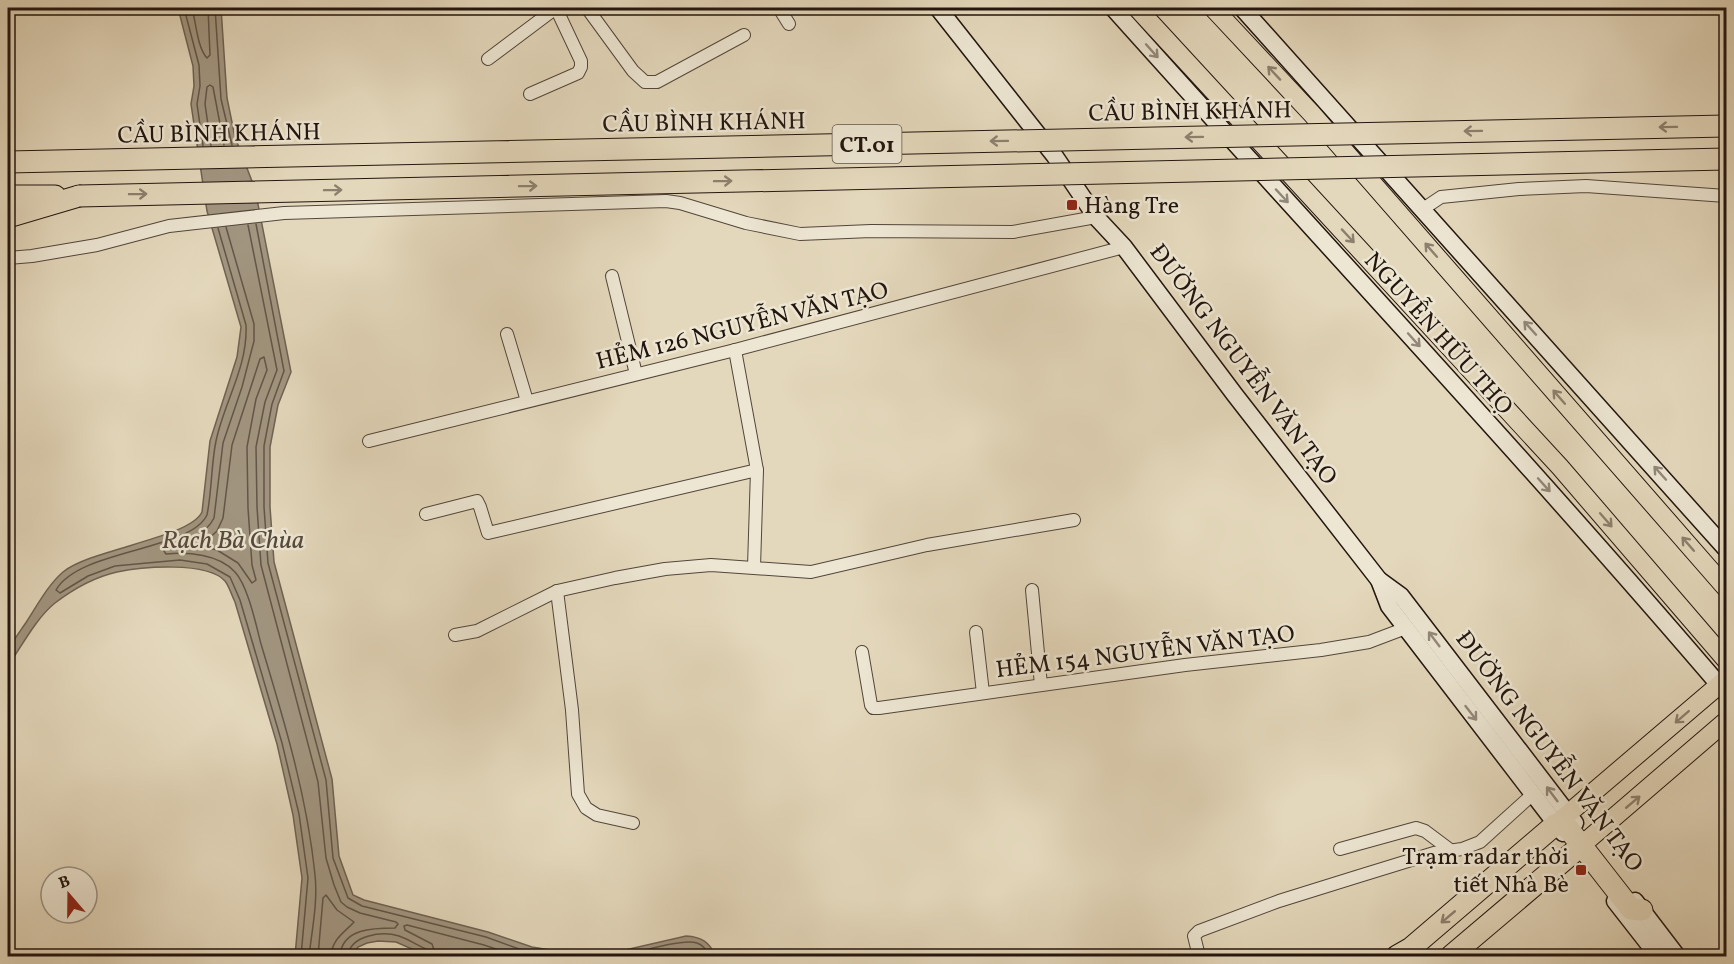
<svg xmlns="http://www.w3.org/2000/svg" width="1734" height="964" viewBox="0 0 1734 964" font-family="Vollkorn,serif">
<rect width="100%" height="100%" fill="#e4d8bc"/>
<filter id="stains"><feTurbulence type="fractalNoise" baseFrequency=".00333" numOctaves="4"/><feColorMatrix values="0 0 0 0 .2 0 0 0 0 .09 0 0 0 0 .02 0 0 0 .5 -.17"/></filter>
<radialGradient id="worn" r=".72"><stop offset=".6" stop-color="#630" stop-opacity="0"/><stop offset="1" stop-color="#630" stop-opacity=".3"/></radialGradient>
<g fill="#a29681" stroke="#6f6253" stroke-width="1.5">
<path d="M178 8H221L227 98 235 137 255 189 291 372 278 405 270 447V507L274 562 332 779 339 856 353 895 364 900 488 932 532 947 586 956H428L396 942 378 941 367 943 358 947 352 956H295L302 878 293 815 277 744 235 602C232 596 229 586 225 581 207 561 141 567 117 572 95 577 72 590 55 603 37 617 21 647 8 666 8 662 6 656 8 652 10 644 22 629 27 621 38 604 48 585 63 572 91 549 190 538 202 512L210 441 237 357 241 327 207 211 191 104 194 86 193 66Z"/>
<path d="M686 936C702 937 709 942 716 956H599Z"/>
</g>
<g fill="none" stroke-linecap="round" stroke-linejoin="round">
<g stroke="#625648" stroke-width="1.5">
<path d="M184 8 199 65 200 86 197 104 203 146"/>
<path d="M192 8C196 22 197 47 207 58L210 55 208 8"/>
<path d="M215 8 221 99 232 145"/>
<path d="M211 146 205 104 207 87 210 85 213 87 224 145"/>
<path d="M256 224 284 371 272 404 264 446V507L268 563 326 780 333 858 348 898 362 906 486 937 530 953 546 956"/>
<path d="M248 225 277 370 265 402 256 447 257 507 261 565 318 782 326 858 334 885 341 902 347 907 360 913 396 922 398 924 395 928C374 928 342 928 340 956"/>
<path d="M226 227 254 324V341L242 387 223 443 214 518C205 536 184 543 165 548L164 551 166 554C188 552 219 554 235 572 248 586 256 625 261 644 284 720 307 796 315 875 318 901 312 930 309 956"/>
<path d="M218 228 246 325C248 367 224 402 216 441 211 465 212 491 207 515 190 551 79 549 56 590L60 593 88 576 115 566 147 563 180 560 207 564 230 577 240 600 282 743 299 814 308 878 301 956"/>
<path d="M264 357 267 370 256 399 247 447 248 508 252 565 256 580 252 583 238 563 217 550 205 547 203 544 217 531 223 518 232 445 260 359Z"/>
<path d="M318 956 323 898 326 895 337 910 354 922C344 933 332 939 331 956"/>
<path d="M348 956C350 935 382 931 399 936 408 939 417 945 426 949L429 956"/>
<path d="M436 956 432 944 405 930 404 926 407 925 484 945 517 956"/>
<path d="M623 956C639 952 683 938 697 943 703 945 707 951 709 956"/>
</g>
<g stroke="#52463a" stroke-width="14">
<g id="minor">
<path d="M587 8 633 71 645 82H657L744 35"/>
<path d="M779 8 789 24"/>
<path d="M488 59 556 8"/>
<path d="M530 94 578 73 581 67V61L556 8"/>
<path d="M1423 209 1441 197 1519 189 1586 186 1726 196"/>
<path d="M8 258 32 256 97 245 169 226 284 213 666 201 680 203 746 223 800 234 871 231 1013 232 1096 217"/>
<path d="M612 276 636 374"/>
<path d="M507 334 527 401"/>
<path d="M735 350 757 470 754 567"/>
<path d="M369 441 735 350 1124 247"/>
<path d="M426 514 477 501 480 507 488 533 757 470"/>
<path d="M1032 590 1041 685"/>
<path d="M557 591 572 710 578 794 586 808 597 815 633 823"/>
<path d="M976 632 983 693"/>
<path d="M455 635 477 631 557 591 615 578 665 569 711 565 811 572 927 545 1074 520"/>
<path d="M862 652 871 705 873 708H879L1185 665 1321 650 1369 642 1406 628"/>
<path d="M1340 849 1416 828 1425 831 1449 849"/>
<path d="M1199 956 1194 936 1199 931 1279 901 1356 877 1434 853 1462 849 1480 842 1533 794"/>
</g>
</g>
<g stroke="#22150e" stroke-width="19">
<g id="secondary">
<path d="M938 8 1054 155 1096 217 1124 247 1235 395 1379 580 1389 606 1563 833"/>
<path d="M1113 8C1317 236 1527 460 1726 693"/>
<path d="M1242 8 1726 549"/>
<path d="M1379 580 1401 596 1575 823"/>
<path d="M1615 901 1658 956"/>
<path d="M1635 901 1677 956"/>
</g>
</g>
<g stroke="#22150e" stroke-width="20">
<g id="primary">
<path d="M1137 8 1560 467 1726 660"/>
<path d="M1213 8 1312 114 1726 588"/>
<path d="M1556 824 1726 679"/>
<path d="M1576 850 1726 721"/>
</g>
</g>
<g stroke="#22150e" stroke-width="23">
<g id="motorway">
<path d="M8 196H55"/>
<path d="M8 217 79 196"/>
<path d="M1397 956 1411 948 1556 824 1567 827 1631 909 1642 910"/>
<path d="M1451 956 1576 850"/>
</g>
</g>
<use href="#minor" stroke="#ede6d3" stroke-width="12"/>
<use href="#secondary" stroke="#ede6d3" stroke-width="16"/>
<use href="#primary" stroke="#e4d8bc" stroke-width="18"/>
<use href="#motorway" stroke="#e4d8bc" stroke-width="21"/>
<g stroke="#22150e" stroke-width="23" stroke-linecap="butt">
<g id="motorway-bridge">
<path d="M8 162 1726 126"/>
<path d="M79 196 1726 159"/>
</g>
</g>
<use href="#motorway-bridge" stroke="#e4d8bc" stroke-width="21"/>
</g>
<defs><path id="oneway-shaft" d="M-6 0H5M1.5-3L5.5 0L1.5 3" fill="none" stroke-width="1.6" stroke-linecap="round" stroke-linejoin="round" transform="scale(1.5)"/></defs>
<g stroke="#92887a">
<use href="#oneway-shaft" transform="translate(1152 51) rotate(48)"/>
<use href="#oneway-shaft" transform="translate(1282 196) rotate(47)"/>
<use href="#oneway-shaft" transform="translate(1530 328) rotate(-132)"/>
<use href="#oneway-shaft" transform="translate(1414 340) rotate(48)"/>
<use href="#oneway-shaft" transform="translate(1660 473) rotate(-132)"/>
<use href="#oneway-shaft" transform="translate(1544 485) rotate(48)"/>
<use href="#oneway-shaft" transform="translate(1434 639) rotate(-127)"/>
<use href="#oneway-shaft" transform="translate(1471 713) rotate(52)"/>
<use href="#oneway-shaft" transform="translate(1552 794) rotate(-127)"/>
</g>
<g stroke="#8d806e">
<use href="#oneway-shaft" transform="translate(1274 73) rotate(-133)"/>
<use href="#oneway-shaft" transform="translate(1668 127) rotate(179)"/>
<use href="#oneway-shaft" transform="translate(1473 131) rotate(179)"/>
<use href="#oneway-shaft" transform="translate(1194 137) rotate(179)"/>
<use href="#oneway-shaft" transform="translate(999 141) rotate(179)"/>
<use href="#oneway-shaft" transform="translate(723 181) rotate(-1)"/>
<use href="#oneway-shaft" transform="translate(528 186) rotate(-1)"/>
<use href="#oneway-shaft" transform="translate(333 190) rotate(-1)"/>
<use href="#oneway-shaft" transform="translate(138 194) rotate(-1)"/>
<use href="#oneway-shaft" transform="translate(1348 236) rotate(47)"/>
<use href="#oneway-shaft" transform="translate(1431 250) rotate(-131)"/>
<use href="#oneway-shaft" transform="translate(1559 397) rotate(-131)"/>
<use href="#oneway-shaft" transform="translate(1606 520) rotate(49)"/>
<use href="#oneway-shaft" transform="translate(1688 544) rotate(-131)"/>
<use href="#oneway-shaft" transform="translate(1682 717) rotate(139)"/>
<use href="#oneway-shaft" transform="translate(1633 802) rotate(-40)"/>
<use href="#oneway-shaft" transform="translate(1448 917) rotate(140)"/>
</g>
<g fill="#8f2418" stroke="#ede6d3" stroke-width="2">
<rect x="1066" y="199" width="12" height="12" rx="3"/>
<rect x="1575" y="864" width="12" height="12" rx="3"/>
</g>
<g text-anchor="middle" stroke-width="5" stroke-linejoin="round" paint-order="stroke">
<rect fill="#ede6d3" stroke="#5f5449" stroke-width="1.5" x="832.5" y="125" width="69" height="38" rx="4.5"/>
<g font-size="22" font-weight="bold" fill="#22150e">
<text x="867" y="152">CT.01</text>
</g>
<g font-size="24" fill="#22150e" stroke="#ede6d3">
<text transform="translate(1190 111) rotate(-1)" y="8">CẦU BÌNH KHÁNH</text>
<text transform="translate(704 122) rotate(-1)" y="8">CẦU BÌNH KHÁNH</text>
<text transform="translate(219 133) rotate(-1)" y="8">CẦU BÌNH KHÁNH</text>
<text transform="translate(742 325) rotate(-14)" y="8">HẺM 126 NGUYỄN VĂN TẠO</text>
<text transform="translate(1439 333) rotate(48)" y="8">NGUYỄN HỮU THỌ</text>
<text transform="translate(1244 364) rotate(53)" y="8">ĐƯỜNG NGUYỄN VĂN TẠO</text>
<text transform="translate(1145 651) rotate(-7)" y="8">HẺM 154 NGUYỄN VĂN TẠO</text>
<text transform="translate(1550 751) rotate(53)" y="8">ĐƯỜNG NGUYỄN VĂN TẠO</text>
</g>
<g font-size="24" fill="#22150e" stroke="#ede6d3" text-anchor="start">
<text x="1084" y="213">Hàng Tre</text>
<text x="1569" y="864" text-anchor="end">Trạm radar thời<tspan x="1569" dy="28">tiết Nhà Bè</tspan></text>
</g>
<g font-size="26" font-style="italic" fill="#55493c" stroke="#ede6d3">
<text x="233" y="548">Rạch Bà Chùa</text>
</g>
</g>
<rect width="1734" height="964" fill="none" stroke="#e4d8bc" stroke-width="30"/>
<rect x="9" y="9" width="1716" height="946" fill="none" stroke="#22150e" stroke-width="3"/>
<rect x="15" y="15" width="1704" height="934" fill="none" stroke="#22150e" stroke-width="1.5"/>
<g transform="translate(69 895) rotate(340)"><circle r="28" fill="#ede6d3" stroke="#9c9284" stroke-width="1.5"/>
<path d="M0-4.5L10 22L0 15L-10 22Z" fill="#8f2418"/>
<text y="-9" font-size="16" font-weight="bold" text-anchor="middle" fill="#22150e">B</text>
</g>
<rect width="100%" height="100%" filter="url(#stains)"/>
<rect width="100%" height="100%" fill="url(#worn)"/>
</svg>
